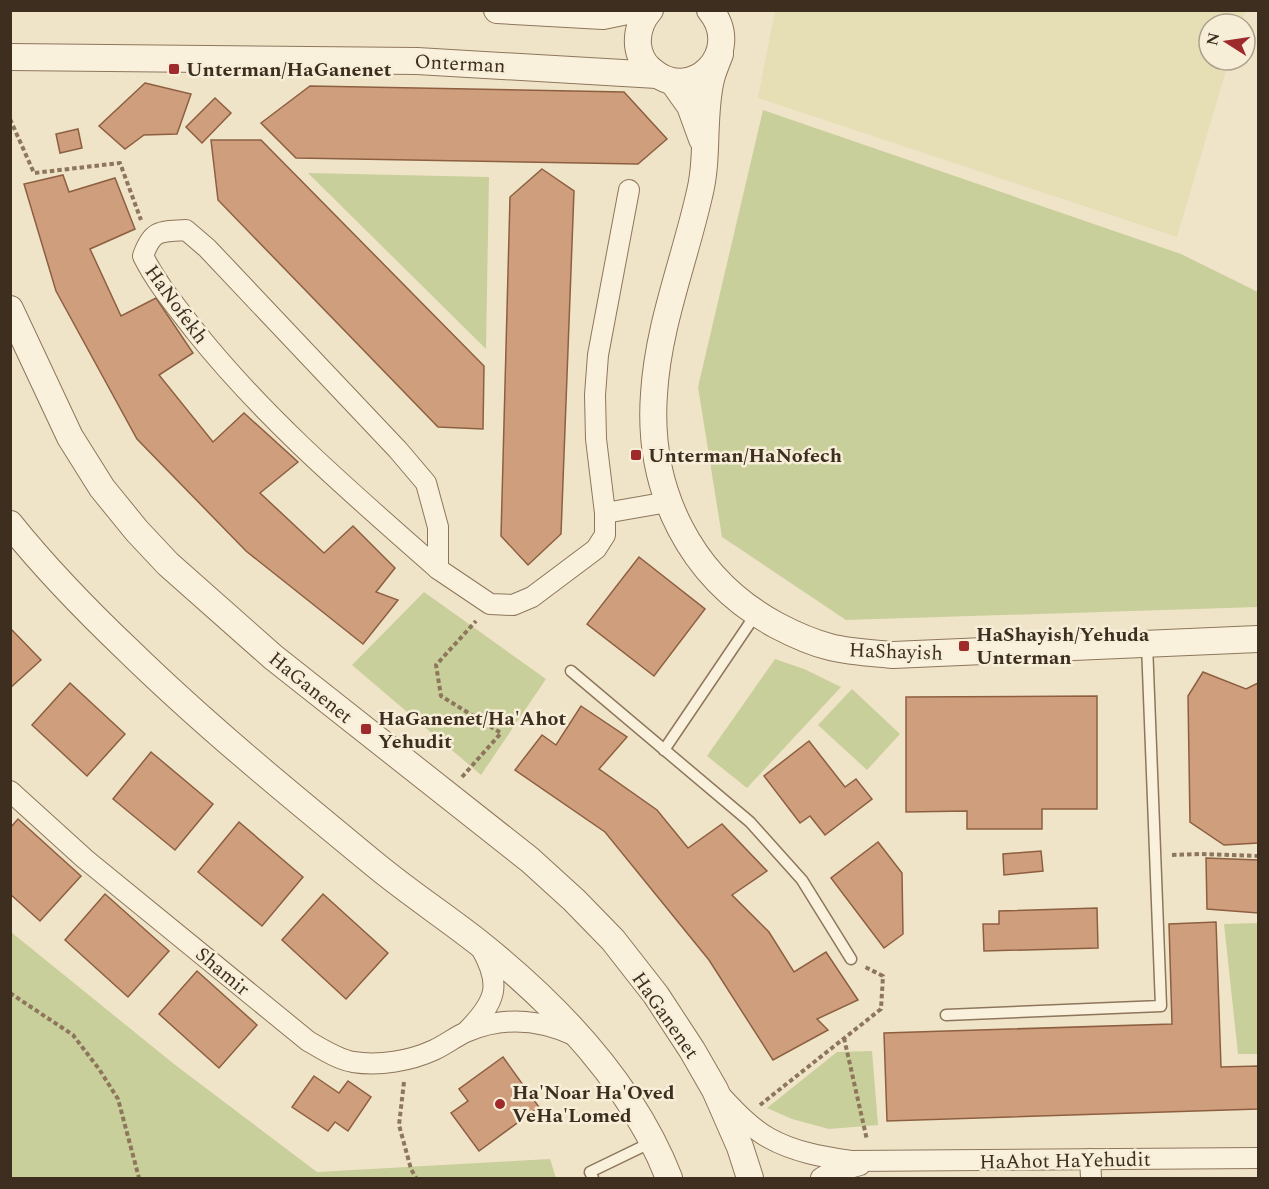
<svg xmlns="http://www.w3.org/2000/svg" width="1269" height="1189" viewBox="0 0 1269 1189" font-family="Spectral,serif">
<rect width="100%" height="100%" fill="#f0e4c8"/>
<path fill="#e6deb5" d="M775 10H1246V11L1240 24H1209V60H1229L1177 237 758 98Z"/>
<g fill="#c9cf9b">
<path d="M763 110 1181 254 1258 292V607L846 620 722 537 698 387Z"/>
<path d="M308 173 489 177 486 349Z"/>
<path d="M424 592 546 679 481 775 352 665Z"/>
<path d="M775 659 804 669 841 687 747 788 707 756Z"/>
<path d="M852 689 900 734 867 770 818 725Z"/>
<path d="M1258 923V1054H1238L1224 924Z"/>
<path d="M11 932 174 1064 317 1172 550 1159 556 1178H311L313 1176 309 1178H11Z"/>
<path d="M872 1051 878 1125 829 1129 792 1119 767 1108 837 1052Z"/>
</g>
<g fill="#cf9f7d" stroke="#8d5f41" stroke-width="1.5">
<path d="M145 83 191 94 177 134 144 135 125 149 99 126Z"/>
<path d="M310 86 624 92 667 139 638 164 296 158 261 123Z"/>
<path d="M215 98 231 113 202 143 186 127Z"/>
<path d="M78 129 82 148 60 153 56 134Z"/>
<path d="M211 140H261L484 366 483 429 438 427 218 200Z"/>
<path d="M542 169 574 191 561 534 528 565 501 536 510 197Z"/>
<path d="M63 175 69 192 115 178 135 229 90 249 121 316 156 298 193 353 159 375 213 442 244 413 298 462 260 493 324 553 353 526 395 568 376 592 398 600 363 644 246 551 137 439 56 291 24 184Z"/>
<path d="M639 557 705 609 654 676 587 624Z"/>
<path d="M10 628 41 660 10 688Z"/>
<path d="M1203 672 1246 689 1258 683V843L1224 845 1190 822 1188 696Z"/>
<path d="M70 683 125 734 87 776 32 725Z"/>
<path d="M1097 696V809H1042V829H967V811L906 812V697Z"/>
<path d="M581 706 627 737 599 769 657 810 688 848 722 824 767 871 732 895 769 932 794 972 826 952 858 1000 817 1019 828 1030 773 1060 709 960 605 832 515 770 542 735 556 745Z"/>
<path d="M809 741 845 787 856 779 872 799 825 835 810 816 800 823 764 776Z"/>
<path d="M151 752 213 804 175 850 113 799Z"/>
<path d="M18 819 81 876 40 921 10 894V828Z"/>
<path d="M239 822 303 877 262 926 198 872Z"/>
<path d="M878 842 902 873 903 934 884 948 831 878Z"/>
<path d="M1041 851 1043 871 1004 875 1003 854Z"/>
<path d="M1206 858 1258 860V913L1207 909Z"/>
<path d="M105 894 169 951 128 997 65 940Z"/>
<path d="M323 894 388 953 346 999 282 940Z"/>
<path d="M1097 908 1098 948 984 951 983 924H999V911Z"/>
<path d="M1216 922 1221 1067 1258 1066V1109L887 1121 884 1033 1172 1024 1169 924Z"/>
<path d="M197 971 257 1025 219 1068 159 1014Z"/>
<path d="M503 1057 539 1107 479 1151 451 1113 468 1101 459 1089Z"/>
<path d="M314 1076 339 1093 348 1081 371 1097 348 1131 335 1122 328 1131 292 1107Z"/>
</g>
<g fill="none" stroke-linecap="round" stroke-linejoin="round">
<g stroke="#8d765c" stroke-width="13">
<g id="service">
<path d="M571 671 750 822 802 880 851 959"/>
<path d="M664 750 756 614"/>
<path d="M946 1015 1161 1006 1147 644"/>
<path d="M593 1178 590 1172 652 1142"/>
</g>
</g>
<g stroke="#8d765c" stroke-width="22">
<g id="minor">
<path d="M186 230 207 248 398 450 426 483 438 527V569C353 494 266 420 195 331 176 306 157 284 143 256 152 230 160 231 186 230Z"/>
<path d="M605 513 668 502"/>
<path d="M438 569 490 604 513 605 532 597 596 549 605 535V513L596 439 595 395 598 355 629 190"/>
<path d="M10 791 85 859 308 1041C322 1049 337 1059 353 1062 380 1066 410 1061 434 1050 445 1045 455 1037 466 1032 503 1016 540 1019 576 1036"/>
<path d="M468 1030C496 1001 502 985 481 948"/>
<path d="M722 1097C736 1112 751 1128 769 1138 794 1152 823 1157 851 1161L1258 1158"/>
<path d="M1090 1159 1091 1178"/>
<path d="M821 1178 828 1174 860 1165"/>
</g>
</g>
<g stroke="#8d765c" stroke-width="28">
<g id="tertiary">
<path d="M497 10 603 16 632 10"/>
<path d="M650 10C641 20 637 32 638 45 639 54 643 63 650 69 691 107 745 52 710 10"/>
<path d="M720 54C717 62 713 71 711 79 702 117 709 158 699 196 684 262 658 326 654 394 647 490 690 578 776 625 793 634 810 642 830 647 850 652 872 653 893 655L1258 639"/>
<path d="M10 57 417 61 657 75"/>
<path d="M673 82 690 106 702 139"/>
<path d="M10 309 70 437 102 488 137 531 168 564 273 657 530 860 574 900 613 940 656 995 692 1050 715 1090 740 1147 750 1178"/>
<path d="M10 524C46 569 87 611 129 651 208 728 293 797 378 867 411 894 446 917 479 943 558 1006 632 1083 669 1178"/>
</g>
</g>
<g stroke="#8d765c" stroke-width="4" stroke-dasharray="4.5 3" stroke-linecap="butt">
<path d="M10 119 34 173 120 163 141 220"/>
<path d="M462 777 501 733 441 696 436 665 476 621"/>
<path d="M1172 855 1201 854 1258 856"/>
<path d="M10 993 73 1035 99 1069 118 1099 139 1178"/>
<path d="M844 1038 867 1140"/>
<path d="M404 1082 399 1125 411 1169 416 1178"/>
<path d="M760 1105 881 1009 883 976 865 967"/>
</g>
<use href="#service" stroke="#faf1dc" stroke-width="10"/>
<use href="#minor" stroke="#faf1dc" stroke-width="20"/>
<use href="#tertiary" stroke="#faf1dc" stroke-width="26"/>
</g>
<g fill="#9e2a2b" stroke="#f7eed8" stroke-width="2">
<rect x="168" y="63" width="12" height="12" rx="3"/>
<rect x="630" y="449" width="12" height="12" rx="3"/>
<rect x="958" y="640" width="12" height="12" rx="3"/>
<rect x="360" y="723" width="12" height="12" rx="3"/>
<circle cx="500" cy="1104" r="6"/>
</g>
<g text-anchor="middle" stroke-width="5" stroke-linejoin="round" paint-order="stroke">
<g font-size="20" fill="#3d2e20" stroke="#f7eed8">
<text transform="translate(460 63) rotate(3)" y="7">Onterman</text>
<text transform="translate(177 304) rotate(54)" y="7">HaNofekh</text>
<text transform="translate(896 651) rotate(2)" y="7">HaShayish</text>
<text transform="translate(311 687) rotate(39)" y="7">HaGanenet</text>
<text transform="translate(223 971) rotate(40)" y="7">Shamir</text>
<text transform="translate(666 1015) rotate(55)" y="7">HaGanenet</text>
<text transform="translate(1065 1160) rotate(-1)" y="7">HaAhot HaYehudit</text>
</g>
<g font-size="20" font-weight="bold" fill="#3d2e20" stroke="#f7eed8" text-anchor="start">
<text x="186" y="76">Unterman/HaGanenet</text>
<text x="648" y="462">Unterman/HaNofech</text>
<text x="976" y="641">HaShayish/Yehuda<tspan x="976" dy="23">Unterman</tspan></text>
<text x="378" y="725">HaGanenet/Ha'Ahot<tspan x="378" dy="23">Yehudit</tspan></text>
<text x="512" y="1099">Ha'Noar Ha'Oved<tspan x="512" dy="23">VeHa'Lomed</tspan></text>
</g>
</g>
<rect width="1269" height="1189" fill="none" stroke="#3d2e20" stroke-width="24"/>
<g transform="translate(1227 42) rotate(282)"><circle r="28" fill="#f7eed8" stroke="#ada18e" stroke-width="1.5"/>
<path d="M0-4.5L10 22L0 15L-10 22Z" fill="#9e2a2b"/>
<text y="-9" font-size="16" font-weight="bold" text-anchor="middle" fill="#3d2e20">N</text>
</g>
</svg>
